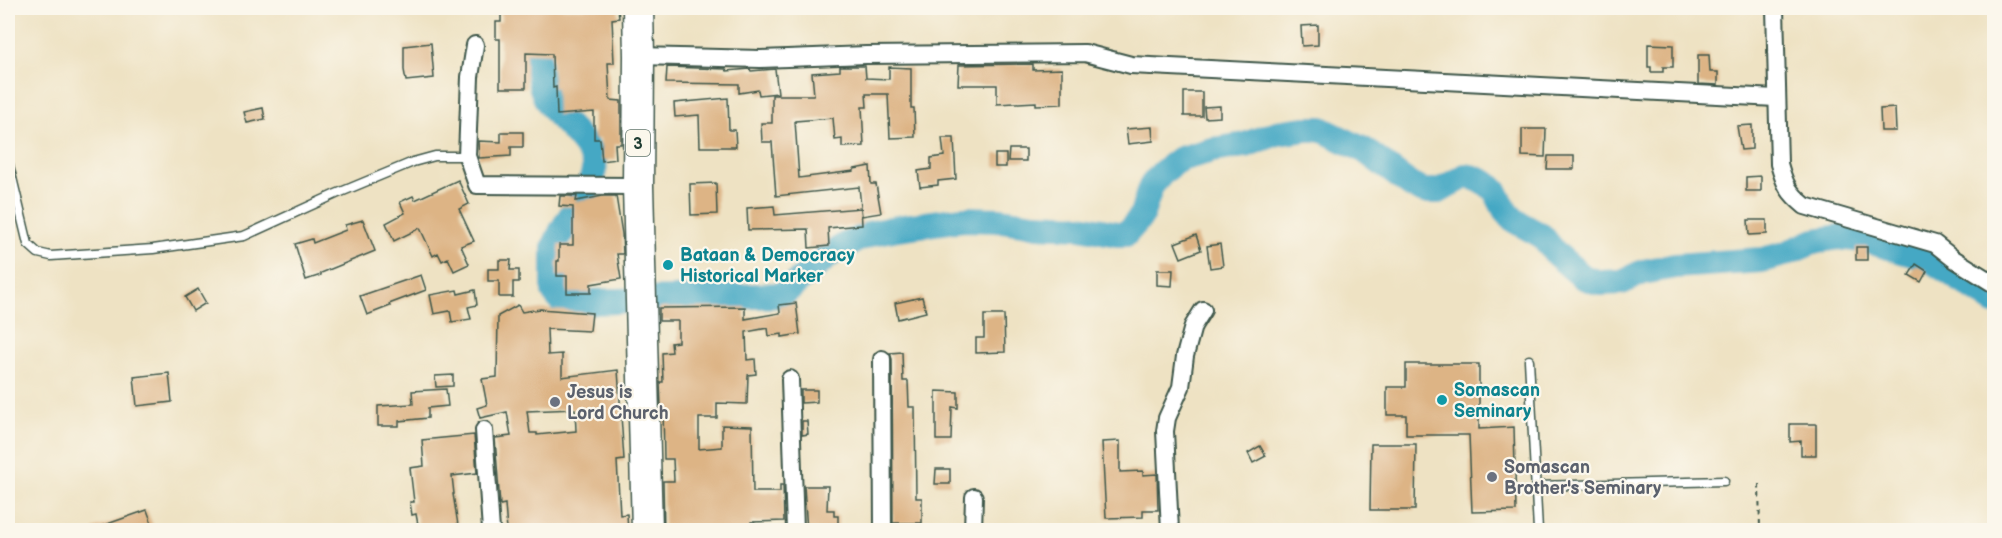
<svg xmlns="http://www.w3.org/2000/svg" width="2002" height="538" viewBox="0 0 2002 538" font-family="'Balsamiq Sans',sans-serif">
<rect width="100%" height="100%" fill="#fbf7ec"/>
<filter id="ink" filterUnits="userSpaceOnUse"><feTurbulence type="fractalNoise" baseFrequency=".0167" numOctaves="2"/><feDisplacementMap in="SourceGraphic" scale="12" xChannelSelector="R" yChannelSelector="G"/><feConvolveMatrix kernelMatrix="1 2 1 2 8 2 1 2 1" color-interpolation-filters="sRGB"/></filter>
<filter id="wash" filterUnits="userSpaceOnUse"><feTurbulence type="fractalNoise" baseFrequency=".008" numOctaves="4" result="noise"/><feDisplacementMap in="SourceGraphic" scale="24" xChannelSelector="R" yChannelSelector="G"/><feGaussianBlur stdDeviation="1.35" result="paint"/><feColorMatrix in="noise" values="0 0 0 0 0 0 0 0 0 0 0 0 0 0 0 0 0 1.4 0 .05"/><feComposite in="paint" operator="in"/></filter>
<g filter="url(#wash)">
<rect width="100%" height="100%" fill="#eee2c3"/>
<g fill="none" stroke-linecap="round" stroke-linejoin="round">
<g stroke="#45a8c4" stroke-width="26">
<path d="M541 8C539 34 534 69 544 94 555 119 580 133 592 157 596 165 594 175 590 183"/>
<path d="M588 188 562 230 554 247V292L563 303 782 295 828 256 845 245 873 233 897 228 963 219 1001 220 1035 225 1081 227 1117 234H1126L1141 217 1151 186 1163 172 1180 159 1212 150 1245 145 1277 133 1306 129H1321L1364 150 1412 186 1424 191H1439L1465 176 1475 178 1488 184 1496 192 1505 210 1515 221 1542 236 1556 254 1583 277 1600 283 1622 282 1643 272 1675 266 1762 260 1785 254 1815 241 1839 237 1865 240 1929 259 1994 302"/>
</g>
</g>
<g id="blocks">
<g fill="#ddb485" fill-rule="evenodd">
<path d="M501 8H618L619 18 612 19 614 63H608L610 100 621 101V144H615L616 159 602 161 600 139H594V112L557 115 556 87 553 88 552 54 526 53V88H500V39H496V22H501Z"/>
<path d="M1318 25V45L1302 46 1301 26Z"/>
<path d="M431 43 434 78 406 81 404 70V46Z"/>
<path d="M1648 44 1673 45V67H1663V72H1651V67H1648Z"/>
<path d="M1698 55H1709L1710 72H1718V85L1698 84Z"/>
<path d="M1033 64V70L1062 69V104L1036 105V102L997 104V85H958L959 65Z"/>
<path d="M840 66H865L866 78 889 79V67L911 68V108H914L915 137 890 138 888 94H866L867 107H862L864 146 842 147V139L835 140 833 118 795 121 799 178 854 171V169L870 166 871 184H876L881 213 862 216 859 187 776 196 772 142H762L761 123H772V95H814L812 73 840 71Z"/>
<path d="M667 67 726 69 727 71 750 69 751 71 775 69 778 93 759 95 758 90 739 93V84L666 83Z"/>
<rect x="1184" y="92" width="18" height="24"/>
<path d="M728 98 729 130H735L736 147H700L699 115 675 117 674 103Z"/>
<path d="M1220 106V117L1205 118 1204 107Z"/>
<path d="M263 108 265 119 247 123 244 112Z"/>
<path d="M1895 108 1896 131H1881L1880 109Z"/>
<path d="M1752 125V149L1741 150 1737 126Z"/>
<path d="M1152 127 1153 141 1128 144 1126 129Z"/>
<path d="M1522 129H1546L1545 157 1522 156Z"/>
<path d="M501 132H523V147H511V156L479 158 478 141 501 142Z"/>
<path d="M942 138H954L956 179 938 181V185L920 187 918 171 931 169V158L944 156Z"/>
<path d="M1009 149H1026V161H1008Z"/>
<rect x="995" y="154" width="11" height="13"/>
<path d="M1548 156H1574V169H1547Z"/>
<path d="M1761 176V191H1746V177Z"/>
<path d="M458 180 469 204 459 209 474 241 461 246 469 264 454 271 448 258 442 261 438 253 433 256 420 228 394 241 386 223 405 213 400 202 413 196 415 200Z"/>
<path d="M716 183 717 214 691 215 690 184Z"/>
<path d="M560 196H577L576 201 603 196H616L622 234 623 254H617L621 279 591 284V293H567V276H557V261H559V245H573V207L559 206Z"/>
<path d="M774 206 775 215 861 208 862 225 828 228 829 246 809 248 808 229 748 230 747 208Z"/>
<path d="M363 220 375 251 321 273V275L306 280 295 244 312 239 313 243 346 230 345 225Z"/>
<path d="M1748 220H1767V234L1749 235Z"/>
<path d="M1196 235 1201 250 1181 258 1175 243Z"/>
<path d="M1220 244 1223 266 1210 268 1207 246Z"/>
<rect x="1856" y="247" width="11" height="13"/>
<path d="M499 260H511L510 270H519V282H513V297H499V281H488V269H499Z"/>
<path d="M1916 264 1927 271 1921 282 1909 275Z"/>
<path d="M1157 270H1173L1172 286 1157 285Z"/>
<path d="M421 275 426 290 389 304 390 306 367 315 360 296Z"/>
<path d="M198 289 206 303 193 311 185 297Z"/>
<path d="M457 290 458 294 475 290 477 305 468 307 471 319 452 322 450 311 434 314 430 295Z"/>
<path d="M922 297 926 312 898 319 895 303Z"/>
<path d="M796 303 800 334 782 337V334L769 336 768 328 746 332 747 360 755 359 756 374 748 375 747 404 717 403V418H699V449L722 447V425L752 426 753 492H780V485H783L784 521 751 522V531H664L663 481H674L673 459H664L663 406H661L660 382H663L662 353 672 352 671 343 678 342V321H659V308L745 307V319L780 313 779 305Z"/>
<path d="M518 305 522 312 540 309 592 313 590 331 547 329 548 355 562 354V377L618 370 624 460 617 461 620 515 627 514 628 531H507L505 504 500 505 495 438 511 436 507 412 480 418 477 408 487 405 482 379 497 377 498 316ZM575 409 576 431 537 435V433H530L527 411Z"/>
<path d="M984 315H1004L1005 352 976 353V338H984Z"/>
<path d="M902 352 903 381H908L909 407H915L916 498H922V523H893L892 359 890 353Z"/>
<path d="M1406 364H1479V429L1514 427 1516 511 1472 512 1469 435H1406V415H1387V387H1406Z"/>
<path d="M169 373 172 402 137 406 134 377Z"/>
<path d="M453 375V386L436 387 435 376Z"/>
<path d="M446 389 448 406 428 408V418L399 421V426H378V406L413 404 412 391Z"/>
<path d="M801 390H817V402L801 403Z"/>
<path d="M936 391 958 392V408L952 407 951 440H936Z"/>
<path d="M802 421H807L808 434 802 435Z"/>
<path d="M1790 424H1816V455H1801V441L1790 442Z"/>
<path d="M474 435 477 473 452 476 454 494H453L458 525 419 530 416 514 412 515 410 502H414L410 468 424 466 422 440Z"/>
<path d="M1120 441V472L1143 471V475L1157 474 1158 510H1143V517L1106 518 1102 442Z"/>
<path d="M1371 444H1416L1415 510H1370Z"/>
<path d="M1260 446 1266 456 1253 463 1248 453Z"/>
<path d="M936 469H950V484H935Z"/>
<path d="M804 486H828L827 510H834V516H838V531H807Z"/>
<path d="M147 510 153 526 140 531H93V529Z"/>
</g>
</g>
</g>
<g filter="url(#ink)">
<use href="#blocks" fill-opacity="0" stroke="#3e5649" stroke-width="1.5"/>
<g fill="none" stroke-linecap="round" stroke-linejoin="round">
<g stroke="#3e5649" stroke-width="11">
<g id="lane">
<path d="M8 161 28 244 38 253 51 256 153 249 244 236 336 194 413 162 435 156H467"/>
<path d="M1529 360 1538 530"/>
<path d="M1537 486 1724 481"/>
</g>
</g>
<g stroke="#3e5649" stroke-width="20">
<g id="street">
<path d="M1775 8 1779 164C1785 185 1788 192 1805 206L1935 244 1954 259 1994 284"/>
<path d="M475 45 470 77 467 156 477 185 638 186"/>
<path d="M639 56 761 59 866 55 1085 53 1131 65 1776 98"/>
<path d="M882 359 883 530"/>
<path d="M790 379 795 530"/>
<path d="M484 430 491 530"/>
<path d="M973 530 974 497"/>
<path d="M1170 530 1165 431 1167 418 1181 387 1185 356 1193 326 1203 310"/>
</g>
</g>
<g stroke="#3e5649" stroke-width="33">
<path id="highway" d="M638 8 639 56 638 186 647 530"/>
</g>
<path stroke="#3e5649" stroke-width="2" stroke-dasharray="4.5 4.5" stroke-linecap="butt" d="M1759 484 1760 530"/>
<use href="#lane" stroke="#fff" stroke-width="8"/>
<use href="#street" stroke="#fff" stroke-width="16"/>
<use href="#highway" stroke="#fff" stroke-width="30"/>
</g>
</g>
<g fill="#0f9aa8" stroke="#fbf7ec" stroke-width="2">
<circle cx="668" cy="265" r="6"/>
<circle cx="1442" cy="400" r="6"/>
</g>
<g fill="#6b7280" stroke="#fbf7ec" stroke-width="2">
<circle cx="555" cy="402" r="6"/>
<circle cx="1492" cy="477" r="6"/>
</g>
<g text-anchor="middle" stroke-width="4.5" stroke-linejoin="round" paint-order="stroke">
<rect fill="#fbf7ec" stroke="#61756b" stroke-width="1.5" x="626" y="130" width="24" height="26" rx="4.5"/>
<g font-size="16" font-weight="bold" fill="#1f3d34">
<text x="638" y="149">3</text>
</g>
<g font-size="18" font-weight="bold" fill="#0d838f" stroke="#fbf7ec" text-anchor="start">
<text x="680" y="261">Bataan &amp; Democracy<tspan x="680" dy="21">Historical Marker</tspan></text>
<text x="1454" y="396">Somascan<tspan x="1454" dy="21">Seminary</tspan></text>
</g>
<g font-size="18" font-weight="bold" fill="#5b616d" stroke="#fbf7ec" text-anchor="start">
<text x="567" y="398">Jesus is<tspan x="567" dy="21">Lord Church</tspan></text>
<text x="1504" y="473">Somascan<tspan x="1504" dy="21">Brother's Seminary</tspan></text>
</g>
</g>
<rect width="2002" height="538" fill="none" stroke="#fbf7ec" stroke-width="30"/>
</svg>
